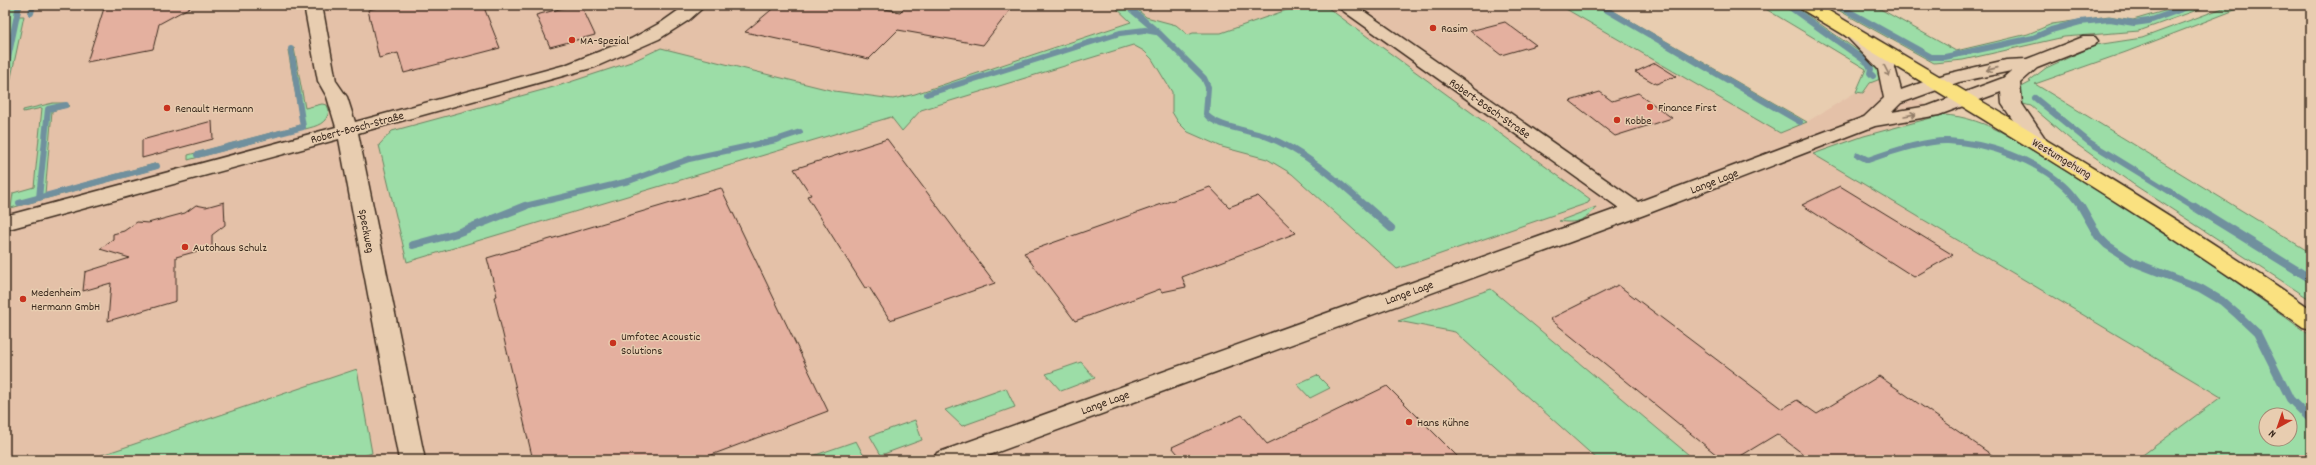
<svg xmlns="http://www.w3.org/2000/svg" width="2316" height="465" viewBox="0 0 2316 465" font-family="Dekko,sans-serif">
<rect width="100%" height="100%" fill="#e8cdb0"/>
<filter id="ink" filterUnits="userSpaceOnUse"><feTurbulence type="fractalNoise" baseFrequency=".025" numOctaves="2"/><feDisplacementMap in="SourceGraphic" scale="8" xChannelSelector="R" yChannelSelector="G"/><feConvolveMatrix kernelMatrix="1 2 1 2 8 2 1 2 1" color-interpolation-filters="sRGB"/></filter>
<g filter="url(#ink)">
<path fill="#e4c1a8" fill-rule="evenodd" d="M5 5H1590L1800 126 1856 92 1863 93 1870 83 1876 79 1883 78 1942 115 1965 118 1999 132 2127 208 2274 309 2311 336V460H5ZM2266 415H2290V439H2266Z"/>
<g fill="#9cdda7" stroke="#6c8462" fill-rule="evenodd">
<path d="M5 5H22L19 16H24L5 106Z"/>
<path d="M1113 5H1132L1146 17 1176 25 1188 35 1193 33H1221L1301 5H1324L1590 199 1588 203 1397 269 1292 174 1267 159 1222 147 1188 132 1178 122 1172 112V92L1152 59 1144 51 1133 45 921 110 902 131 891 117 407 262 379 145 392 131 561 85 631 62 661 48 834 91 893 99 915 94 1131 22Z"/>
<path d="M1559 5H1603L1807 122 1780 133Z"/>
<path d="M1759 5H1793L1857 50 1878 70 1883 78 1870 83 1863 93 1856 92 1866 69Z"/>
<path d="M1829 5H1873L1956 51 2028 34 2052 24 2109 16 2133 20 2185 5H2211L2139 31 2064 37 1963 60 1934 63Z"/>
<path d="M2231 5H2248L2126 52 2035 84 2311 253V300L2133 184 2072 141 2031 106 2019 103 2018 89 2031 82 2029 81 2046 68 2096 45 2142 38Z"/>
<path d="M294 48 305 108 322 104 327 105 329 110C327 124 317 126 305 129L304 126 270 135V138L188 160V155L301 125 288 50Z"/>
<path d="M53 103H64L70 106 52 111 45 194 158 163V168L11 208 13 193 34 187 42 108 23 112V110Z"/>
<path d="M1942 115C1988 116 2029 149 2067 172 2151 223 2232 277 2311 336V460H2136L2221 397 1813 154 1864 136ZM2266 415H2290V439H2266Z"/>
<path d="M1596 207C1587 221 1574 224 1559 221Z"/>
<path d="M1491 289 1695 460H1598L1455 332 1398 321Z"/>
<path d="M1081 362 1095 378 1061 391 1046 374Z"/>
<path d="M357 369 372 453 352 460H87Z"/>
<path d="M1317 375 1330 388 1310 398 1297 384Z"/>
<path d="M1006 388 1015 407 962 426 945 410Z"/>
<path d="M915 420 922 440 881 455 870 436Z"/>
<path d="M856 441 866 460H801Z"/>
</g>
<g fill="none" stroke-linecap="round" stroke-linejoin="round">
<g stroke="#6f909e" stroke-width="6">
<path d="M1126 5 1160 34 1204 78 1208 87 1206 114C1213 126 1251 131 1265 136 1304 150 1337 180 1367 207"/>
<path d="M1598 5 1800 122"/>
<path d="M1787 5 1868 63 1871 69 1870 73 1873 76"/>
<path d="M1837 5 1931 57H1945L2033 38 2051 30 2080 22 2110 19 2134 23 2149 21 2193 5"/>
<path d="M31 13 33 5"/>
<path d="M5 73 19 5"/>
<path d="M927 94 1120 33 1145 30 1156 32"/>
<path d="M2035 98 2089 142 2195 207"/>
<path d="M197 155 303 127 291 49"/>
<path d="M1858 155 1868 160C1890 152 1925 140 1948 141 1988 143 2035 159 2064 186 2071 192 2076 200 2082 207"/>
<path d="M39 198 48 109 66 105"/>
<path d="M19 203 157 166"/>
<path d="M521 207 629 181 689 159 776 140 800 132"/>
</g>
<g stroke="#6f909e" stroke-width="8">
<path d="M1366 206 1391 228"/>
<path d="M2081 206 2098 236 2107 245 2133 262 2200 288 2222 301 2238 315 2257 333 2290 399 2311 420"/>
<path d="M2193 206 2311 279"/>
<path d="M413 245 457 233 525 206"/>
</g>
</g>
<g fill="#e4b09f" stroke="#3b2a1e">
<path d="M105 5H194L159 24 153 49 87 62Z"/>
<path d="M387 5H483L500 48 404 73 398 53 379 58 368 10Z"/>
<path d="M575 5H581L595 35 550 47 536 15Z"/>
<path d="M777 5H865L900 12 907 5H1014L983 45 898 30 869 59 745 32Z"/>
<path d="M1505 22 1536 45 1501 55 1470 31Z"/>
<path d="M1655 63 1676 76 1656 84 1635 72Z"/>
<path d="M1600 92 1612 101 1638 93 1672 118 1615 136 1570 101Z"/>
<path d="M212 121 213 139 142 158V140Z"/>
<path d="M887 139 995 283 890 320 869 287 865 288 807 196 811 195 794 169Z"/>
<path d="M1840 186 1953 255 1914 277 1802 205Z"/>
<path d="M1210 187 1229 207 1258 196 1296 233 1182 277 1186 287 1162 292 1160 289 1075 321 1024 253Z"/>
<path d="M721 188 828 411 698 460H533L494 297 497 296 487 258Z"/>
<path d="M224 202 225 225 212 235V247L176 257V301L108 321 111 283 83 291 85 272 130 258 100 249 113 239V234L124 231 137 222 148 223 185 213 196 205 206 207Z"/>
<path d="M1618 285 1782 409 1797 400 1817 414 1879 376 1999 460H1811L1777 434 1734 460H1723L1550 319Z"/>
<path d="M1387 386 1461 460H1183L1172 447 1242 415 1267 444Z"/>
</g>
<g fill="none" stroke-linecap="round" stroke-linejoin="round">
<g stroke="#3b2a1e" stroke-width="3">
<g id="minor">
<path d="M304 5H322L336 81 347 97 355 122 565 65 631 39 662 22 686 5H706L689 20 659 39 595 67 358 133 425 460H399L339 139 5 230V216L336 127 327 97 318 81Z"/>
<path d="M1335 5H1355L1638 202 1864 117 1884 98 1878 69 1846 36 1843 32 1846 28H1858L1894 64 1901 90 1946 74 2006 60 2027 59 2083 37H2095L2098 41 2095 45 2037 68 2020 83 2022 104 2049 144 2046 148 2039 150 2032 148 2002 104 2001 92 1939 115 1875 126 1644 215 976 460H933L937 453 1619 208ZM2011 71 2003 78 1928 106 1892 112 1901 103 1959 82Z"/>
</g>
</g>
<g stroke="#3b2a1e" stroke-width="3">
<path id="major" d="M1798 5H1819C1985 104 2152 199 2311 309V329L2303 327C2141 212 1970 111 1801 9Z"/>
</g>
<use href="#minor" fill="#e8cdb0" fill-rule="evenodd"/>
<use href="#major" fill="#fae180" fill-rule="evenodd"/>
</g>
<defs><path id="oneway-shaft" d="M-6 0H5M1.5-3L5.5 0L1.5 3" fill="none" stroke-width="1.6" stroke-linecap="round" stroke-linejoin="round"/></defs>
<g stroke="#927c67">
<use href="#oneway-shaft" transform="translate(1992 69) rotate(167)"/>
<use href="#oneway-shaft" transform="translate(1887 71) rotate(63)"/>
<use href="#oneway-shaft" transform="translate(1910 115) rotate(-10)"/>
</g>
</g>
<g fill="#c8321e" stroke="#e8cdb0" stroke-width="1.5">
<circle cx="1433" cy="28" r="4"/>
<circle cx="572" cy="40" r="4"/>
<circle cx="1650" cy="107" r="4"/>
<circle cx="167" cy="108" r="4"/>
<circle cx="1617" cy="120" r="4"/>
<circle cx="185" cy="247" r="4"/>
<circle cx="23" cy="299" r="4"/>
<circle cx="613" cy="343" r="4"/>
<circle cx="1409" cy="422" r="4"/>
</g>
<g text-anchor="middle" stroke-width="3" stroke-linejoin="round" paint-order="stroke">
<g font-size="12" fill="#3b2a1e" stroke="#e8cdb0" text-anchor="start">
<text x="1441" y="32">Rasim</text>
<text x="580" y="44">MA-Spezial</text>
<text x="1658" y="111">Finance First</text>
<text x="175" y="112">Renault Hermann</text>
<text x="1625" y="124">Kobbe</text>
<text x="193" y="251">Autohaus Schulz</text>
<text x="31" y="296">Medenheim<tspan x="31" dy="14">Hermann GmbH</tspan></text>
<text x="621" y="340">Umfotec Acoustic<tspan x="621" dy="14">Solutions</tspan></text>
<text x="1417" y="426">Hans Kühne</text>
</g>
<g font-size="12" fill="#3b2a1e" stroke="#e8cdb0">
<text transform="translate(1490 108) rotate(35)" y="4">Robert-Bosch-Straße</text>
<text transform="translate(357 127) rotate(-15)" y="4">Robert-Bosch-Straße</text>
<text transform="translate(2062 158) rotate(31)" y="4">Westumgehung</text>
<text transform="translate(1714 181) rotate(-21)" y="4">Lange Lage</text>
<text transform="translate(367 231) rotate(79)" y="4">Speckweg</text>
<text transform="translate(1409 292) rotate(-20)" y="4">Lange Lage</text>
<text transform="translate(1105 402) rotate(-20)" y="4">Lange Lage</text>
</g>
</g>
<rect width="2316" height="465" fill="none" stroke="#e8cdb0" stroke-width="20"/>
<rect x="10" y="10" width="2296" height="445" fill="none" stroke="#3b2a1e" stroke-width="1.5" filter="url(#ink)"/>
<g transform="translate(2278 427) rotate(220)"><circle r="19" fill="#e8cdb0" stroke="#a38c76"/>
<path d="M0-3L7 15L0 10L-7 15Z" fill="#c8321e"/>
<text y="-6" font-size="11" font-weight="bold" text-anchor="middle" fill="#3b2a1e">N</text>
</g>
</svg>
